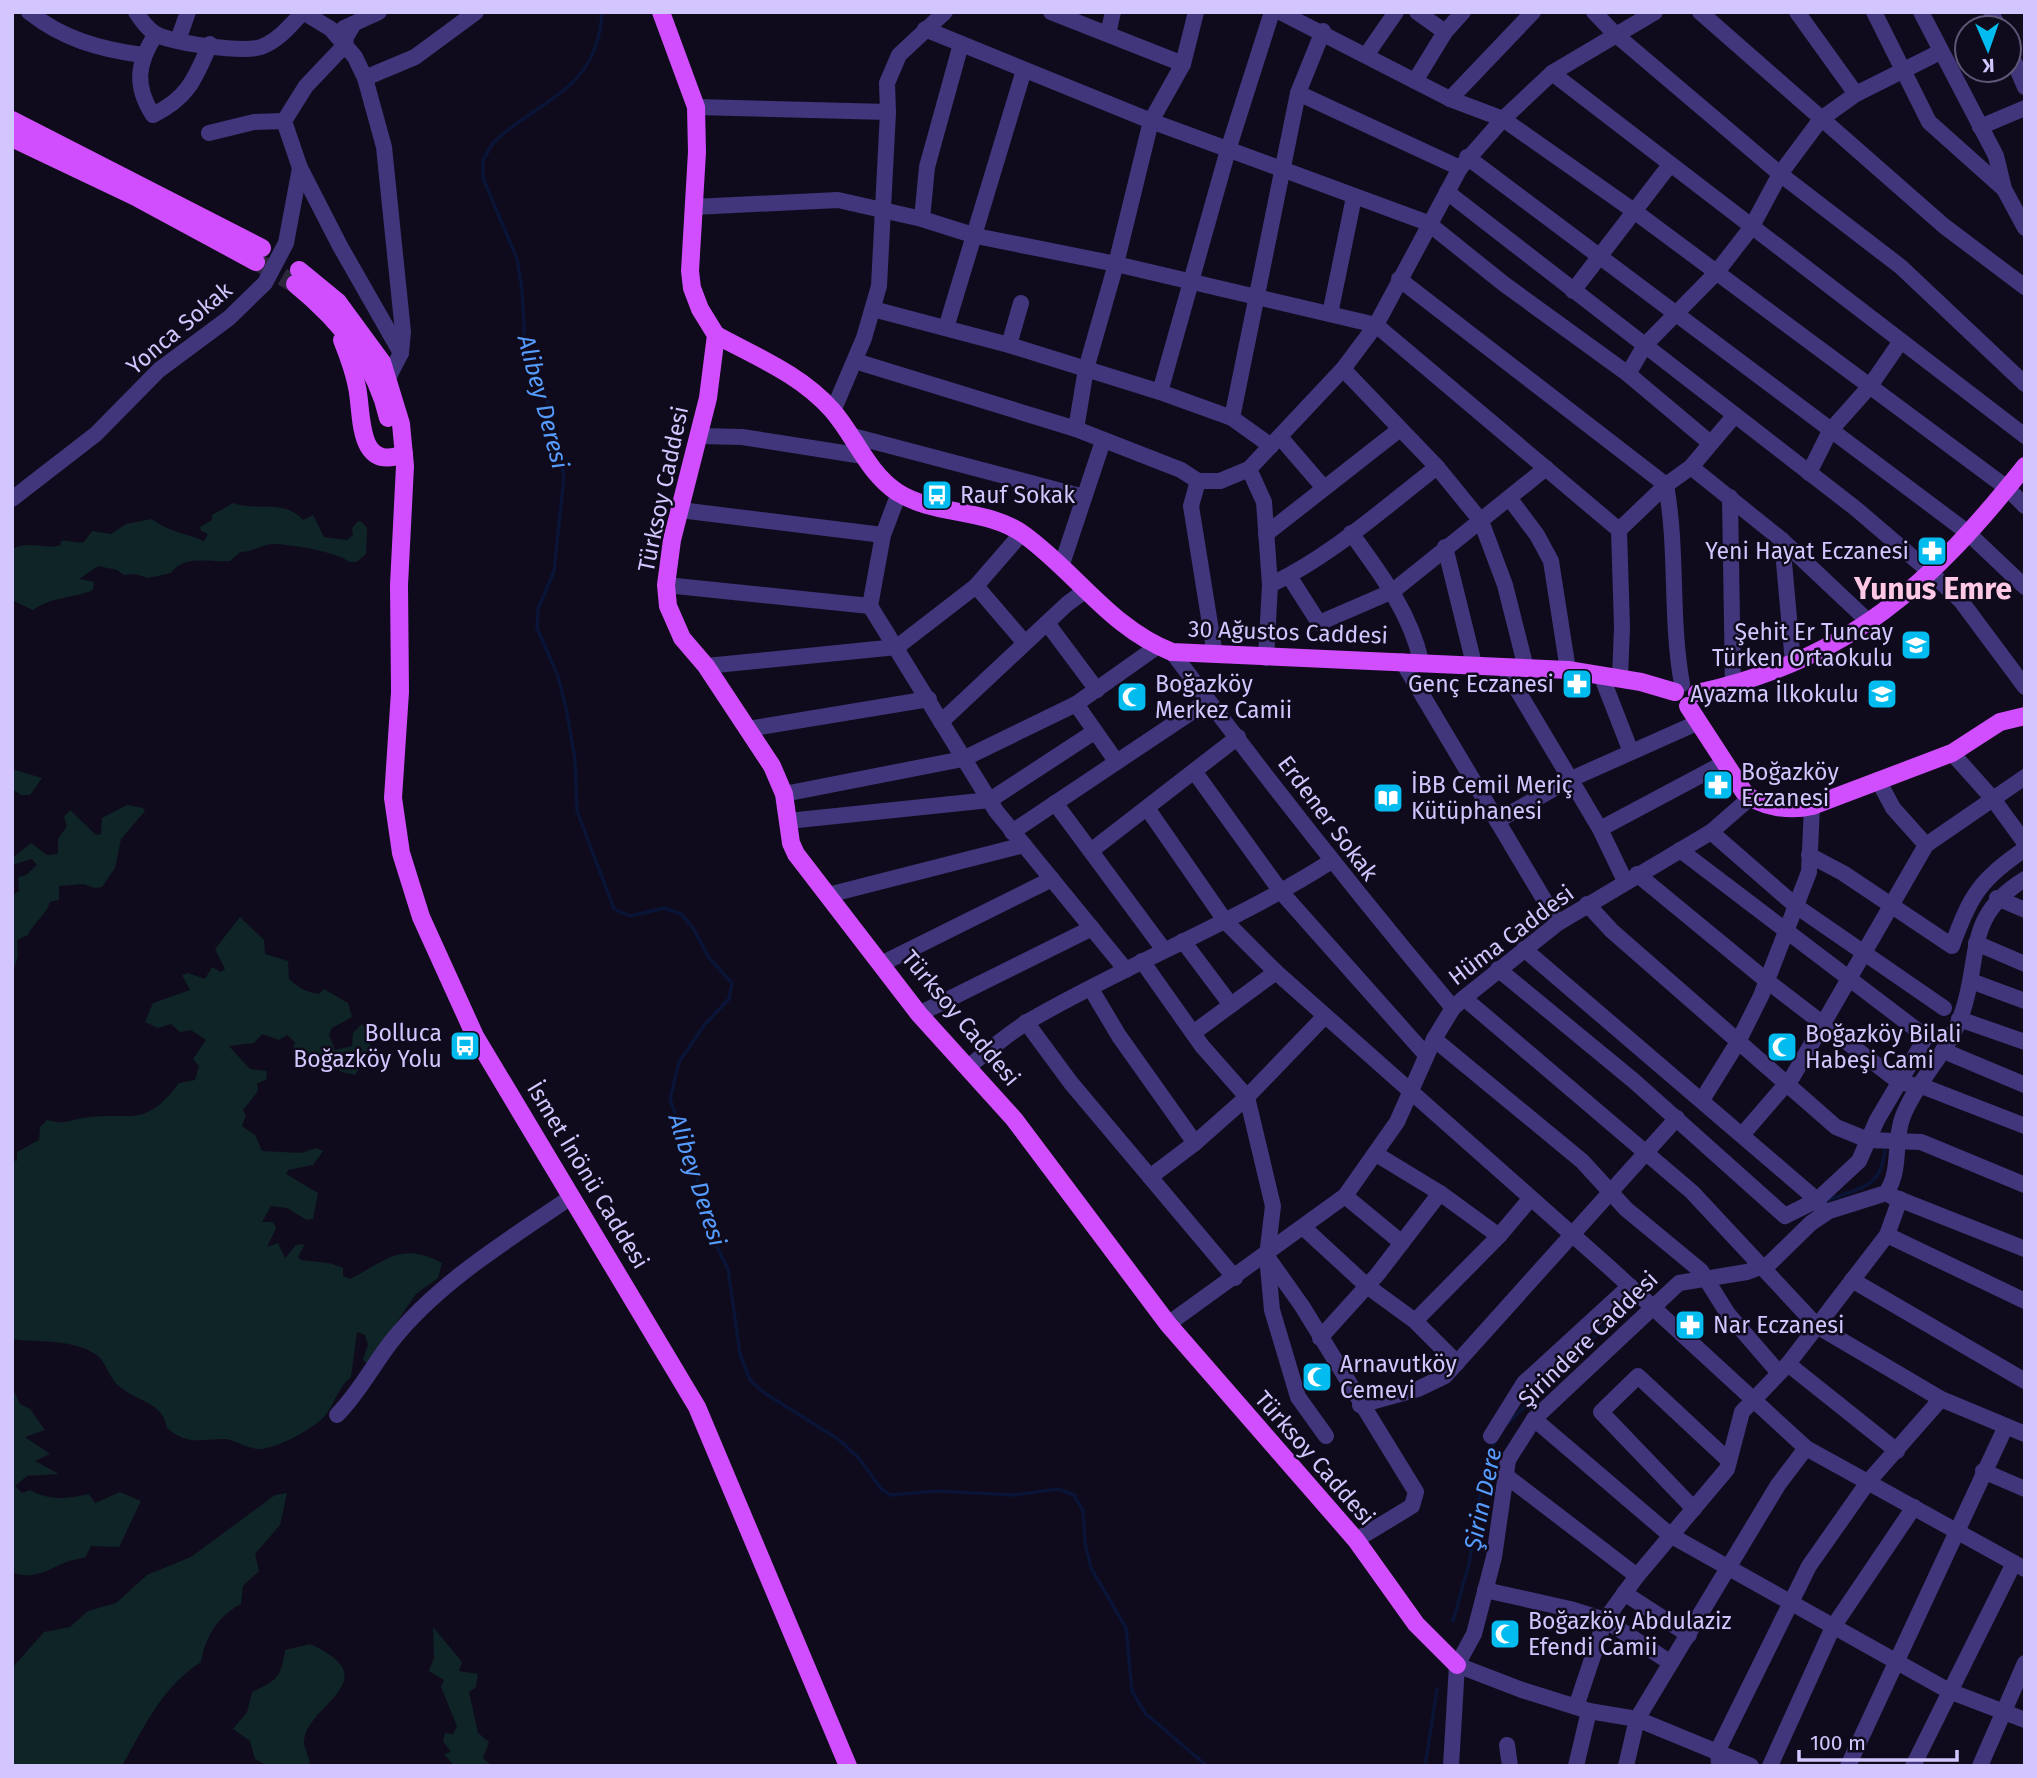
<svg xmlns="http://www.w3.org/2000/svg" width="2037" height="1778" viewBox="0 0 2037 1778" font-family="'Fira Sans',sans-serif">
<rect width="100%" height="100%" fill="#100b1c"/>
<g fill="#0e2426">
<path d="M233 503C256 512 284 498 303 520L313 515 324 537 347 540 353 535 352 528 358 521 362 522 367 528 366 554 357 562H349C339 552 288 544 273 544 260 545 253 552 240 552L230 561C208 563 185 554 171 573L148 578 135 574 124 575 117 570 98 566 79 579 94 582 93 590C73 599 52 596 33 610L12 600V549C32 540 45 550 61 545V541C69 540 76 544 84 542L92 531 111 534 126 524 152 519C168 532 186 533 204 541L208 534 201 531 200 527 212 520V515Z"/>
<path d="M12 769 42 778 30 795H21L12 789Z"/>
<path d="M127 805 143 808 145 811 121 839 115 868 102 887 95 888 83 884 59 886V900L50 902C46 915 34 922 28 935L17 940 18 956 12 975V896L19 891 18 877 26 875 37 865 32 859 12 865V858L31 843 47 855 58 854V839L67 826 64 817 70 810 96 835 101 834 102 818Z"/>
<path d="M240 917 264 940 265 954 288 961 289 979C299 988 306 992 319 994L324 989 348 1003 352 1017 332 1028 329 1035 335 1050 352 1046 353 1033 362 1024 371 1036 369 1052 355 1075 341 1072 330 1060 327 1066H306L293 1051 295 1042 287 1035 279 1040 262 1034 254 1043 229 1046 250 1069 267 1071 266 1080 257 1083 258 1091 243 1110 246 1115 242 1126 255 1135 262 1151 301 1153 316 1148 323 1151 313 1165 288 1170 286 1174 318 1193 313 1219 307 1220 287 1208 271 1206 262 1222H273L276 1228 267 1247 278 1243 285 1258 296 1245 305 1244 298 1257 301 1260 329 1263 343 1268V1276L350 1279C387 1260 401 1241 442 1263L438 1278 416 1294 368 1364 363 1360 368 1345 365 1335 357 1332 351 1377C337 1388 335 1405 323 1418 312 1429 276 1449 260 1449 246 1449 234 1439 224 1439 198 1439 189 1446 167 1428 163 1402 138 1402 120 1387 110 1380 107 1364 98 1356 74 1338 39 1343 12 1339V1160L17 1161V1152L39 1140 40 1127 47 1120C66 1125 65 1121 83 1118 131 1110 143 1131 179 1083L195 1080 199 1066 193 1059 206 1040 191 1030 180 1032 171 1024 158 1028 145 1022 153 1003 190 990 182 975 188 973 205 979 212 967 221 972 225 969 215 949Z"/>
<path d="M12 1387 20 1404 30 1409 45 1430 25 1437 50 1454 35 1461 59 1474 27 1476 15 1486 22 1493 30 1490C50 1501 66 1499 89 1494L95 1503 120 1492 141 1501 119 1547 91 1546 85 1558C58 1559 40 1584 12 1572Z"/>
<path d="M287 1493 280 1525 255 1554 259 1571 243 1586 241 1604C218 1616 205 1637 201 1662 162 1687 144 1727 122 1766H12V1668L44 1632 70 1627 88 1611 116 1603 147 1575 191 1557 275 1495Z"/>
<path d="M433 1627 462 1662 459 1671 478 1674 476 1687 469 1692 478 1733 489 1742 483 1758 492 1766H454L444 1754 451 1752 443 1741 445 1733 453 1734 457 1726 441 1687 444 1680 429 1671 434 1658Z"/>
<path d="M310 1644C389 1680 309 1703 304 1740 303 1748 310 1757 310 1766H268L255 1759 250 1741 233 1729 247 1712 252 1692C277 1680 281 1678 285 1650Z"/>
</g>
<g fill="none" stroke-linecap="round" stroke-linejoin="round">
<g stroke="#091437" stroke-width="3.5">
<path d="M602 12C598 91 540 98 493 143L483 160V178L517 259 522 289 525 347 547 398 564 477 554 571 538 609 537 628 558 676 566 708 575 759 577 811 614 909 630 916 664 908 681 914 693 928 709 958 732 983 729 999 705 1024 679 1062 670 1099 694 1165 707 1227 728 1269 740 1354 750 1380 763 1392 838 1439 859 1458 881 1489 891 1495 936 1491 1014 1495 1058 1489 1074 1495 1083 1511 1085 1543 1091 1568 1126 1628 1132 1691 1145 1713 1207 1766"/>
<path d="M1826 1201C1858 1187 1880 1191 1885 1151"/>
<path d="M1508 1423 1628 1303"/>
<path d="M1453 1621 1469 1564 1482 1481 1495 1440"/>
<path d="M1425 1766 1437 1689"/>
</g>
<path stroke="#2d273e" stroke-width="18" stroke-dasharray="18 9" stroke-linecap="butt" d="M259 263 295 284"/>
<g stroke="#41367b" stroke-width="16">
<path d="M29 12C63 39 99 49 142 55"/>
<path d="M136 12C141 20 146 27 154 33 169 43 243 53 261 47 278 41 291 25 303 12"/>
<path d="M303 12 331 29 355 57 365 78 384 147 403 332 401 353 388 378"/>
<path d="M1051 12 1183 64"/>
<path d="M1280 12 1450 99 1503 119 1634 211 2007 488 2025 506"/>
<path d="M1417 12 1445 32"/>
<path d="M1594 12 1615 34 1780 174 1901 267 2025 384"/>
<path d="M1700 12 1944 226 2025 287"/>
<path d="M1797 12 1856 94"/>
<path d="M1874 12 1929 122 2004 189"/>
<path d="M1921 12 1996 156 2004 189 2025 228"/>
<path d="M1991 12 1999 28"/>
<path d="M353 25 346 37 345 45 306 86 284 121 300 168 340 246 401 353"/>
<path d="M344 28 379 12"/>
<path d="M925 29 1151 121 1428 223 1504 284 1628 374 1709 442"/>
<path d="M156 34C137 63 134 86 153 115 188 98 195 79 210 44"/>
<path d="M1108 34 1113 12"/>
<path d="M178 40 188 12"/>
<path d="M2009 50 2025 87"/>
<path d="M1367 54 1396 12"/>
<path d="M1552 73 2025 436"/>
<path d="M365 78 415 57 476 12"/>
<path d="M1415 81 1445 32 1463 12"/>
<path d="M1298 93 1460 168"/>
<path d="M1450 99 1533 12"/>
<path d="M696 107 888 112"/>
<path d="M1980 127 2025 108"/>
<path d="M209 133 254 122 284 121"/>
<path d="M1467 157 1967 532 2025 587"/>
<path d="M1447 192 1855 508 1931 573 1961 601 2025 687"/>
<path d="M694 207 838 200 922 219 976 236 1116 264 1376 325 1619 530 1622 627 1620 678"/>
<path d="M922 219 927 167 961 44"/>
<path d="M1399 279 1666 485C1678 551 1670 618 1682 684"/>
<path d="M1573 291 1669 166"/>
<path d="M873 309 1009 345 1160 392 1232 418 1271 446"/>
<path d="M1330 314 1354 197"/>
<path d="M946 328 1024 70"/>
<path d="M1009 345 1021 303"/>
<path d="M855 361 1076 429 1181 470 1198 481"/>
<path d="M1343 369 1437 467 1481 521 1505 585 1526 668"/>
<path d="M1628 374 1645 345 1716 273 1751 228 1780 174 1821 119 1856 94 1940 52"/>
<path d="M1160 392 1228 150 1272 12"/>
<path d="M833 411 864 338 879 286 888 112 887 83 899 55 945 12"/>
<path d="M1232 418 1298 93 1323 31"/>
<path d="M1076 429 1086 369 1116 264 1151 121 1183 64 1196 12"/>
<path d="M849 435 1084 497"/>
<path d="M699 436 742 437 863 456"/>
<path d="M1280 437 1324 488"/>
<path d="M1691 467 1782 540 1870 623"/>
<path d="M1249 469 1264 502 1270 585 1266 658"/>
<path d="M1809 473 1830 431 1870 386 1901 341"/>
<path d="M899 493 883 535 870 606 996 811 1126 970"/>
<path d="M1730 497 1733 685"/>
<path d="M12 499 96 434 159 370 229 318 265 283 286 243 300 168"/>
<path d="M1510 499 1537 535 1551 561 1568 670"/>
<path d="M680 510 883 535"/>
<path d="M1619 530 1666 485 1691 467 1735 415"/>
<path d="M1351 533C1380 573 1410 612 1421 661"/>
<path d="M1266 534 1400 429"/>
<path d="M1782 540 1793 663"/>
<path d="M1445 547 1474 664"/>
<path d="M1061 567 1103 441"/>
<path d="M1289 576 1319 623 1393 591 1546 468"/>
<path d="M666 585 870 606"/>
<path d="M1270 585C1331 556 1384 508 1437 467"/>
<path d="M976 586 1025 643"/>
<path d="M1047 623 1097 690"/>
<path d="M1172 652C1262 773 1356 892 1453 1008"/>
<path d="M1215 655 1191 506 1198 481H1220L1249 469 1343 369 1376 325 1460 168 1503 119 1552 73 1655 12"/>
<path d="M1402 661 1558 923"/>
<path d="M706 666 897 647 976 586 1022 533"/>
<path d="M1503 666 1600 829 1625 881"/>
<path d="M1601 675 1631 752"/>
<path d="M1076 704 1116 761"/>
<path d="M941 722 1067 604 1086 590"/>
<path d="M748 729 929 699"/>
<path d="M1952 753 1993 799 2025 843"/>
<path d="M1194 771 1282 893 1426 1055"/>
<path d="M1878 780 1893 808 1926 845"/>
<path d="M784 794 963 759 1076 704 1158 646"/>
<path d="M1055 803 1164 950"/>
<path d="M1147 808 1226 922 1276 972 1610 1268 1806 1448 2025 1569"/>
<path d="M788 821 990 800 1094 732"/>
<path d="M1497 821 1569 780 1699 722"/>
<path d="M1600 829 1724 763"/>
<path d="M1012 832 1208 701"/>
<path d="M1711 832 1796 906 1944 1008"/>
<path d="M1092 850 1238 737"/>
<path d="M1809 855 1843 873 1952 946C1970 896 1980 879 2025 849"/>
<path d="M1637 874 1767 981 1899 1082 1927 1088 2025 1126"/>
<path d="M828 895 1024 845"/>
<path d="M1997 898 2025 910"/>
<path d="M1587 904 1612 931 1836 1127 1868 1140 1921 1142 2025 1185"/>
<path d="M1183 941 1231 1005"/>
<path d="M1976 943 2025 964"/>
<path d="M1524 949 1817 1200 1820 1206"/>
<path d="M1142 961 1202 1046 1247 1097 1273 1206 1267 1256 1272 1310 1298 1397 1326 1436"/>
<path d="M883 963 1052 879"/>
<path d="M1498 969 1634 1081 1785 1216 1817 1200 1859 1161 1877 1120 1926 1037 1680 850"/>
<path d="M1971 981 2025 1001"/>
<path d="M1091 989 1119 1036 1195 1143 1247 1097 1325 1016"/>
<path d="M1464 998 1692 1192 1817 1326 1941 1399 2025 1434"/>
<path d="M919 1014 1092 928"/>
<path d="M1959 1019 2025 1042"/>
<path d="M1026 1022 1071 1083 1235 1278"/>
<path d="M1193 1033 1276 972"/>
<path d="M1434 1039 1582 1161 1626 1209 1701 1271 1728 1314 1779 1373"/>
<path d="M1944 1051 2025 1085"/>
<path d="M969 1066C989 1051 1008 1033 1029 1021 1127 964 1234 923 1330 862"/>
<path d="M1702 1100 1738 1042 1761 996 1809 872 1812 806"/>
<path d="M1742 1135 1793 1076 1926 845 2025 777"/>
<path d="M1376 1154 1440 1193 1499 1236"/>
<path d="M1150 1177 1195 1143"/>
<path d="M1345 1196 1402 1243"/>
<path d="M1891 1196 2025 1249"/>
<path d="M1304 1228 1367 1286 1415 1321 1457 1363"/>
<path d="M1887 1235 2025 1301"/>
<path d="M1268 1258 1302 1306 1416 1492 1412 1506 1356 1540"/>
<path d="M1852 1280 2025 1381"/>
<path d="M1415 1321 1499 1236 1531 1198"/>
<path d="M1168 1324 1345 1196 1397 1122 1434 1039 1453 1008 1464 998 1558 923 1711 832 1750 798"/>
<path d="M1320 1338 1377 1275 1440 1193"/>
<path d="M1788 1364 1897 1451"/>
<path d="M1360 1405 1418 1389 1445 1376 1677 1118"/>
<path d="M337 1415C361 1390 371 1368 391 1342 438 1282 510 1239 571 1197"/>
<path d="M1534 1419 1670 1535 1949 1691 2025 1720"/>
<path d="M1491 1436 1524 1383 1630 1286"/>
<path d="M1983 1471 2025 1489"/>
<path d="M1505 1475 1637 1576"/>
<path d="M1694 1509 1601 1412 1638 1376 1728 1460"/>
<path d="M1485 1590 1570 1609 1605 1620 1671 1663"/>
<path d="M1624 1593 1689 1635"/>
<path d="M1457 1665 1522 1690 1589 1711 1637 1719 1751 1766"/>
<path d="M1576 1707 1605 1620 1637 1576 1727 1469 1742 1412 1788 1364 1887 1235 1900 1199"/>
<path d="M1507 1745 1510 1766"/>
<path d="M1451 1766 1457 1665 1474 1634 1494 1557 1508 1460 1534 1419 1679 1283 1747 1272 1769 1264 1811 1223 1829 1211 1886 1193C1902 1170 1893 1141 1903 1116 1917 1081 1946 1054 1960 1019 1983 960 1961 918 2025 879"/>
<path d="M1576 1766 1589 1711"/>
<path d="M1626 1766 1637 1719 1778 1485 1806 1448"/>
<path d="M1719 1766 1718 1750 1809 1566 1868 1482 1941 1399"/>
<path d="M1770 1766 1833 1627 1914 1507"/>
<path d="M1848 1766 2006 1426"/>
<path d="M1913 1766 2014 1563"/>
<path d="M1980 1766 2025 1663"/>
</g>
<g stroke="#d04efd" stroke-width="18">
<path d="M661 12 696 107 697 152 690 271 692 288 700 309 716 335 708 398 672 540 666 585 668 606 682 638 706 666 772 766 784 794 791 843 796 854 919 1014 1014 1119 1168 1324 1356 1540 1416 1624 1457 1665"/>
<path d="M12 120 262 248"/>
<path d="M12 138 134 196 256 262"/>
<path d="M299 270 338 302 382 362 401 424 405 466 399 585 400 692 393 798 401 853 421 917 475 1036 697 1407 848 1766"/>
<path d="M295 284C338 319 376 363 388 418"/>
<path d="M716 335C757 357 801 375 832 410 855 436 867 472 897 492 934 516 987 508 1023 534 1075 571 1110 628 1172 652L1568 670 1641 682 1675 692"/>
<path d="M342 340C348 355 354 371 357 387 363 415 356 472 404 454"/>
<path d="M1697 693C1850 660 1931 584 2025 466"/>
<path d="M1688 706 1744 792C1760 808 1791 811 1812 806L1952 753 2000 722 2025 716"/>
</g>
</g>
<defs>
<g id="bus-square" transform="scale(1.575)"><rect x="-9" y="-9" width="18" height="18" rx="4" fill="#02bcef" stroke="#100b1c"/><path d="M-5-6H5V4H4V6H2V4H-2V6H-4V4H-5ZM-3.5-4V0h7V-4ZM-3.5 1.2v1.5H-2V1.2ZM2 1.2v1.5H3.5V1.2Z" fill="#fff"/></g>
<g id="pharmacy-square" transform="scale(1.575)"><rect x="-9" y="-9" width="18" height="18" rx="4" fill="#02bcef" stroke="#100b1c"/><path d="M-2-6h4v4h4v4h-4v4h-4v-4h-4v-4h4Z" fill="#fff"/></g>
<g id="school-square" transform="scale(1.575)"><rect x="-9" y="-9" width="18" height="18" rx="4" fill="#02bcef" stroke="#100b1c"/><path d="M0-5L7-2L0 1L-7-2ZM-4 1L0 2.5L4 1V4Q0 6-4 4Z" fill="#fff"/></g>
<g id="mosque-square" transform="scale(1.575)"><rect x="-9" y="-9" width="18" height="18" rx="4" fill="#02bcef" stroke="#100b1c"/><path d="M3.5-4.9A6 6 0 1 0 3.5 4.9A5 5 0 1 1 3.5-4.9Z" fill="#fff"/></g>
<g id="library-square" transform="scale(1.575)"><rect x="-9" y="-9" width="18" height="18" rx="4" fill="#02bcef" stroke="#100b1c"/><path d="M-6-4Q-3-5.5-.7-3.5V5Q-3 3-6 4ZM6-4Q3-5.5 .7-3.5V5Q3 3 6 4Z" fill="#fff"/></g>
</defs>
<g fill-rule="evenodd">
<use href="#bus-square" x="937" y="495"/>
<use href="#pharmacy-square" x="1932" y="551"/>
<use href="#school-square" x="1916" y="645"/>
<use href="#pharmacy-square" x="1577" y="684"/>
<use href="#school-square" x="1882" y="694"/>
<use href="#mosque-square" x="1132" y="697"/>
<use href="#pharmacy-square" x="1718" y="785"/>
<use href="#library-square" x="1388" y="798"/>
<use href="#bus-square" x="465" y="1046"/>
<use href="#mosque-square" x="1782" y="1047"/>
<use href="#pharmacy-square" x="1690" y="1325"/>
<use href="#mosque-square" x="1317" y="1377"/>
<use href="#mosque-square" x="1505" y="1634"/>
</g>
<g text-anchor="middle" stroke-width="5" stroke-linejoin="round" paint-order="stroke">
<g font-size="23" fill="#d3c6ff" stroke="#100b1c">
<text transform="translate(179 328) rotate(-40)" y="8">Yonca Sokak</text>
<text transform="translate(663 489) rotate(-78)" y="8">Türksoy Caddesi</text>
<text transform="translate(1288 632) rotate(2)" y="8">30 Ağustos Caddesi</text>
<text transform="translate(1328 818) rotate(53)" y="8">Erdener Sokak</text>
<text transform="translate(1511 935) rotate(-37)" y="8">Hüma Caddesi</text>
<text transform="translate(961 1018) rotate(50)" y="8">Türksoy Caddesi</text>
<text transform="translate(588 1175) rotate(59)" y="8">İsmet İnönü Caddesi</text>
<text transform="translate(1588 1339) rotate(-44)" y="8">Şirindere Caddesi</text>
<text transform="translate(1315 1458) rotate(49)" y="8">Türksoy Caddesi</text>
</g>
<g font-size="23" fill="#d3c6ff" stroke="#100b1c" text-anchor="start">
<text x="960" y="503">Rauf Sokak</text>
<text x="1909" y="559" text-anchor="end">Yeni Hayat Eczanesi</text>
<text x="1893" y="640" text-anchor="end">Şehit Er Tuncay<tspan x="1893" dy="26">Türken Ortaokulu</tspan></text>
<text x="1155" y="692">Boğazköy<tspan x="1155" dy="26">Merkez Camii</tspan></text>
<text x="1554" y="692" text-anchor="end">Genç Eczanesi</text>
<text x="1859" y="702" text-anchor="end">Ayazma İlkokulu</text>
<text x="1741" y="780">Boğazköy<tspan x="1741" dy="26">Eczanesi</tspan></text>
<text x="1411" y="793">İBB Cemil Meriç<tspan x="1411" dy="26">Kütüphanesi</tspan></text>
<text x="442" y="1041" text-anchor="end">Bolluca<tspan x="442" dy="26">Boğazköy Yolu</tspan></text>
<text x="1805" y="1042">Boğazköy Bilali<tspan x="1805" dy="26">Habeşi Cami</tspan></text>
<text x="1713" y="1333">Nar Eczanesi</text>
<text x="1340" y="1372">Arnavutköy<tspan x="1340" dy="26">Cemevi</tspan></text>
<text x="1528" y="1629">Boğazköy Abdulaziz<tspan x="1528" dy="26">Efendi Camii</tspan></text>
</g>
<g font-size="24" font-style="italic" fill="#559cfe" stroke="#100b1c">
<text transform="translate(543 402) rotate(75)" y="8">Alibey Deresi</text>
<text transform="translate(697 1180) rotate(72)" y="8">Alibey Deresi</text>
<text transform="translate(1483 1499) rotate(-78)" y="8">Şirin Dere</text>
</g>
<g font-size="30" font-weight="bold" fill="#ffc8e5" stroke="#100b1c">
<text x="1933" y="599">Yunus Emre</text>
</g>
</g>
<rect width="2037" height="1778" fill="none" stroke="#d3c6ff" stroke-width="28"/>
<g transform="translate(1988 49) rotate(178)"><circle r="33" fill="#100b1c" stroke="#5e5677" stroke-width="2"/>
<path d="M0-5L12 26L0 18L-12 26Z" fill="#02bcef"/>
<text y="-10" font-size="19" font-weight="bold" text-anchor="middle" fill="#d3c6ff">K</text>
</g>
<path d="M1799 1750v10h158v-10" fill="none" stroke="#d3c6ff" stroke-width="3.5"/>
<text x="1810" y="1750" font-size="21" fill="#d3c6ff" stroke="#100b1c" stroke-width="5" paint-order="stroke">100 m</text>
</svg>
